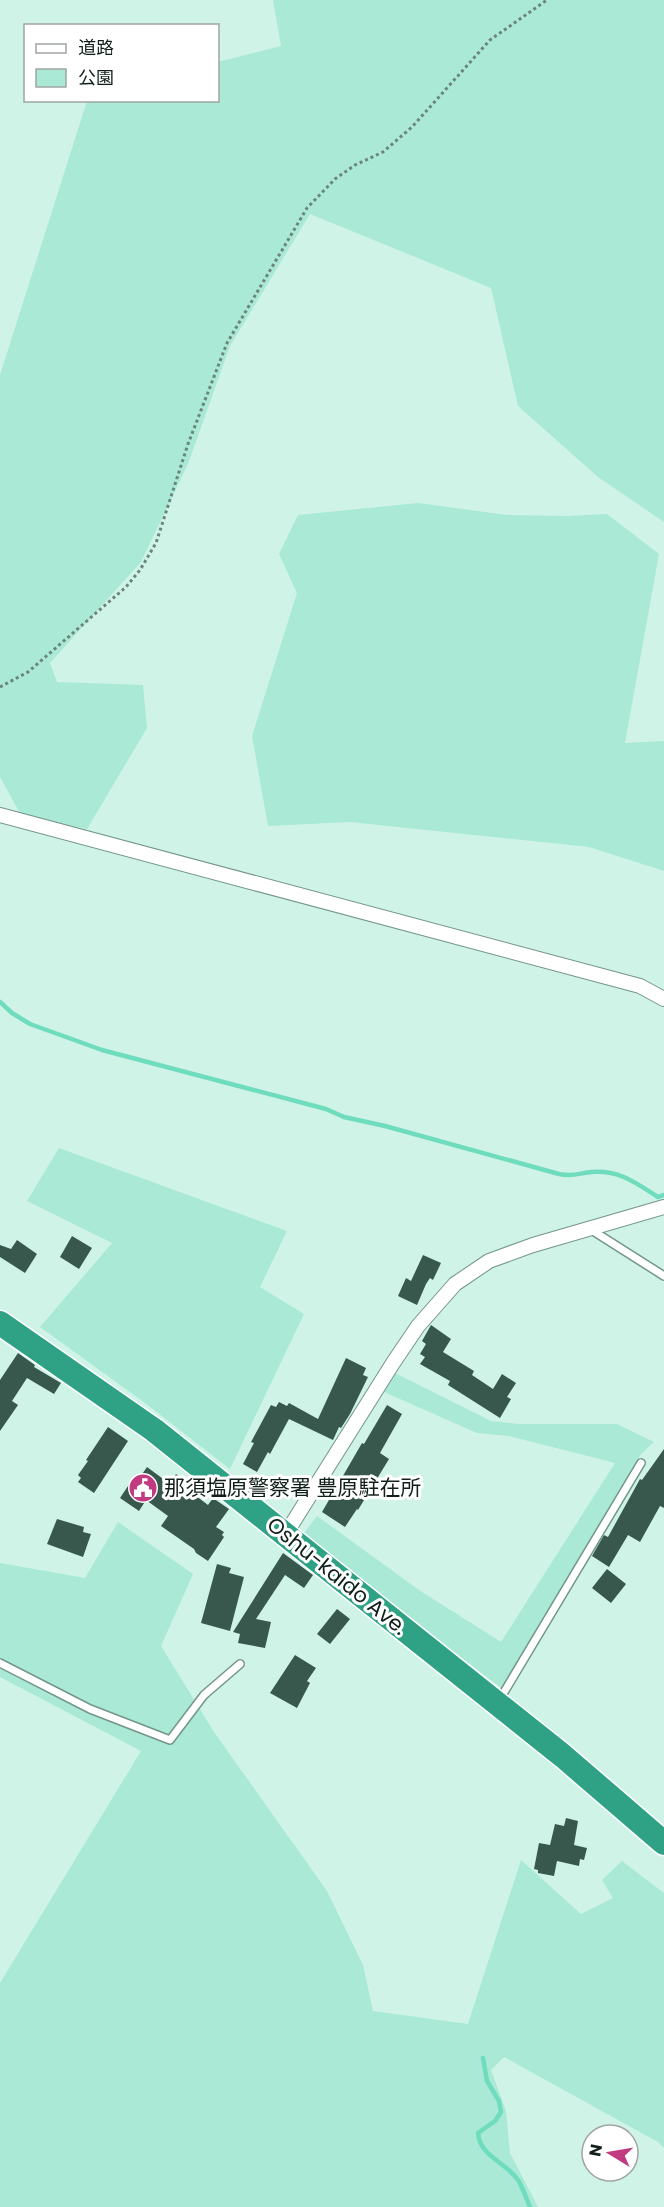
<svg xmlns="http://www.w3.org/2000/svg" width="664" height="2207" viewBox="0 0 664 2207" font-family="Poppins,'Noto Sans JP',sans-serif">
<rect width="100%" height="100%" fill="#cff4e7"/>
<g fill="#a9e9d5">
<path d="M273 0H664V522L598 477 518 406 491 288 310 214 230 346 188 464 141 562 50 663 57 682 143 685 147 728 87 829 21 815 0 777V375L87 101 218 100V62L281 46Z"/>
<path d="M418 503 507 515 566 516 607 514 659 554 625 743 664 741V871L589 847 350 822 268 826 252 736 297 593 279 554 298 515Z"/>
<path d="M59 1148 287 1231 260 1287 304 1314 230 1469 141 1400 40 1327 112 1243 27 1201Z"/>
<path d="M395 1373 491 1421 519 1424H617L654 1442 641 1454 505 1691 302 1536 317 1516 419 1590 501 1642 615 1463 509 1436 477 1433 384 1392Z"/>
<path d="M118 1522 193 1574 161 1646 214 1732 327 1891 363 1965 373 2011 468 2024 521 1860 581 1914 613 1898 602 1880 622 1861 664 1893V2148L658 2142 504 2057 491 2070 506 2111 510 2153 538 2207H0V1983L141 1751 0 1677V1563L85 1578Z"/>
</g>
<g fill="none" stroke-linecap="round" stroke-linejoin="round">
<g stroke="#6fdcbd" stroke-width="4.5">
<path d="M0 1002 12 1013 30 1024 102 1050 326 1109 344 1117 385 1126 559 1174C574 1177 579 1173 592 1172 620 1170 636 1183 658 1197L664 1195"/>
<path d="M483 2058 487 2081 499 2101 501 2112 495 2121 478 2133C480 2157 505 2161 518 2180 523 2188 526 2198 530 2207"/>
</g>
</g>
<g fill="#38584e">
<path d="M72 1236 92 1248 79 1269 60 1257Z"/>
<path d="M17 1240 37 1254 25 1273 0 1257V1245L11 1249Z"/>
<path d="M423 1255 441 1263 433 1280 430 1278 426 1284 417 1305 398 1296 406 1278 411 1281Z"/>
<path d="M431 1325 451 1339 443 1352 474 1371 472 1375 493 1389 502 1374 516 1383 507 1397 511 1399 500 1418 448 1385 450 1381 420 1364 425 1357 420 1354 426 1344 422 1341Z"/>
<path d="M18 1353 35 1365 34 1367 61 1383 54 1394 27 1378 12 1401 18 1405 0 1431V1380Z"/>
<path d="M346 1358 366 1368 363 1375 368 1377 350 1414 341 1428 339 1427 333 1440 289 1419 270 1454 268 1452 257 1472 243 1464 254 1443 251 1442 271 1405 276 1407 279 1402 287 1406 289 1403 318 1419Z"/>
<path d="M387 1405 402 1414 380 1453 389 1459 358 1510 357 1509 345 1527 322 1512 362 1443 364 1444Z"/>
<path d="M108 1427 128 1441 94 1493 78 1482 81 1478 78 1475 88 1461 86 1460Z"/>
<path d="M664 1449V1508L660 1506 640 1542 628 1535 609 1567 592 1556 604 1535 608 1537 640 1479 642 1480Z"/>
<path d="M147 1467 170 1484 176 1474 193 1487 191 1492 208 1505 213 1498 229 1509 216 1527 224 1532 222 1535 224 1537 208 1561 196 1553 194 1549 161 1526 168 1516 146 1500 139 1511 120 1498 132 1480 136 1483Z"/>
<path d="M57 1519 84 1527 83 1532 91 1534 83 1557 47 1544Z"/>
<path d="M283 1553 313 1575 304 1588 285 1575 256 1619 271 1622 265 1648 238 1643 240 1634 233 1632Z"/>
<path d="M217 1564 231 1568 229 1573 244 1577 230 1631 201 1623Z"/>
<path d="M607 1569 626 1584 611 1603 592 1588Z"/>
<path d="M337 1609 350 1619 330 1644 317 1634Z"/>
<path d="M295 1655 316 1668 307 1681 310 1683 297 1708 270 1693Z"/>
<path d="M566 1818 578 1821 574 1845 587 1848 584 1860 580 1859 579 1866 557 1861 554 1876 538 1873V1870L534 1869 539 1843 550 1845 555 1824 564 1826Z"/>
</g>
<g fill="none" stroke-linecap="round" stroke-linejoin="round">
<g stroke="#73958a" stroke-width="10">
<g id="lane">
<path d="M590 1229 664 1276"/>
<path d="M0 1663 90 1709 170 1740 204 1695 240 1664"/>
<path d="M500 1699 641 1463"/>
</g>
</g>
<g stroke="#73958a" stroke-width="16">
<g id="street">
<path d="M0 815 640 986 664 999"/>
<path d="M285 1535 393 1363 418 1326 455 1284 489 1261 533 1245 664 1207"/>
</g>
</g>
<g stroke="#fff" stroke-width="27">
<path id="highway" d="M0 1323 154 1430 563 1756 664 1843"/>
</g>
<path stroke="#6c857c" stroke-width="3" stroke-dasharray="3 3" stroke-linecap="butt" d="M0 687 28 672 126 587 140 570 156 543 188 444 227 343 307 208 335 179 355 165 383 152 412 127 490 40 547 0"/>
<use href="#lane" stroke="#fff" stroke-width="7"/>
<use href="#street" stroke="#fff" stroke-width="14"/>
<use href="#highway" stroke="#2fa286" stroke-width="24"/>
</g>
<defs>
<g id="civic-disc" transform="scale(1.5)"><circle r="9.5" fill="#c03b7f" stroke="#fff"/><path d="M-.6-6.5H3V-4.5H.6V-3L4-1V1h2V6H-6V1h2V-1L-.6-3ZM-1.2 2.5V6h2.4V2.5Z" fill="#fff"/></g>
</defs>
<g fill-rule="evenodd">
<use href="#civic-disc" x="143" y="1488"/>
</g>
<g text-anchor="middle" stroke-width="6" stroke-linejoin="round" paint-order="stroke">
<g font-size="21" fill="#111f1a" stroke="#fff" text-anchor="start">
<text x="164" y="1495">那須塩原警察署 豊原駐在所</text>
</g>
<g font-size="21" fill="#111f1a" stroke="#fff">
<text transform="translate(337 1576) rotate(39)" y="7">Oshu-kaido Ave.</text>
</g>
</g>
<rect x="24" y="24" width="195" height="78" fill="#ffffff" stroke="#a0a5a3" stroke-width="1.5"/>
<rect x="36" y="44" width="30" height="9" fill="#ffffff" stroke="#a0a5a3" stroke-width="1.5"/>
<text x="78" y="54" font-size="18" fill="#111f1a">道路</text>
<rect x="36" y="69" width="30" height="18" fill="#a9e9d5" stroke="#a0a5a3" stroke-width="1.5"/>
<text x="78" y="84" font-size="18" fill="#111f1a">公園</text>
<g transform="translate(610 2153) rotate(281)"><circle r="28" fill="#ffffff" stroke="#a0a5a3" stroke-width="1.5"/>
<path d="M0-4.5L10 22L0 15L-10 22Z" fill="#c03b7f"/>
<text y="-9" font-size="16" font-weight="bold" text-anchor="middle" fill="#111f1a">N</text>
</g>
</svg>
